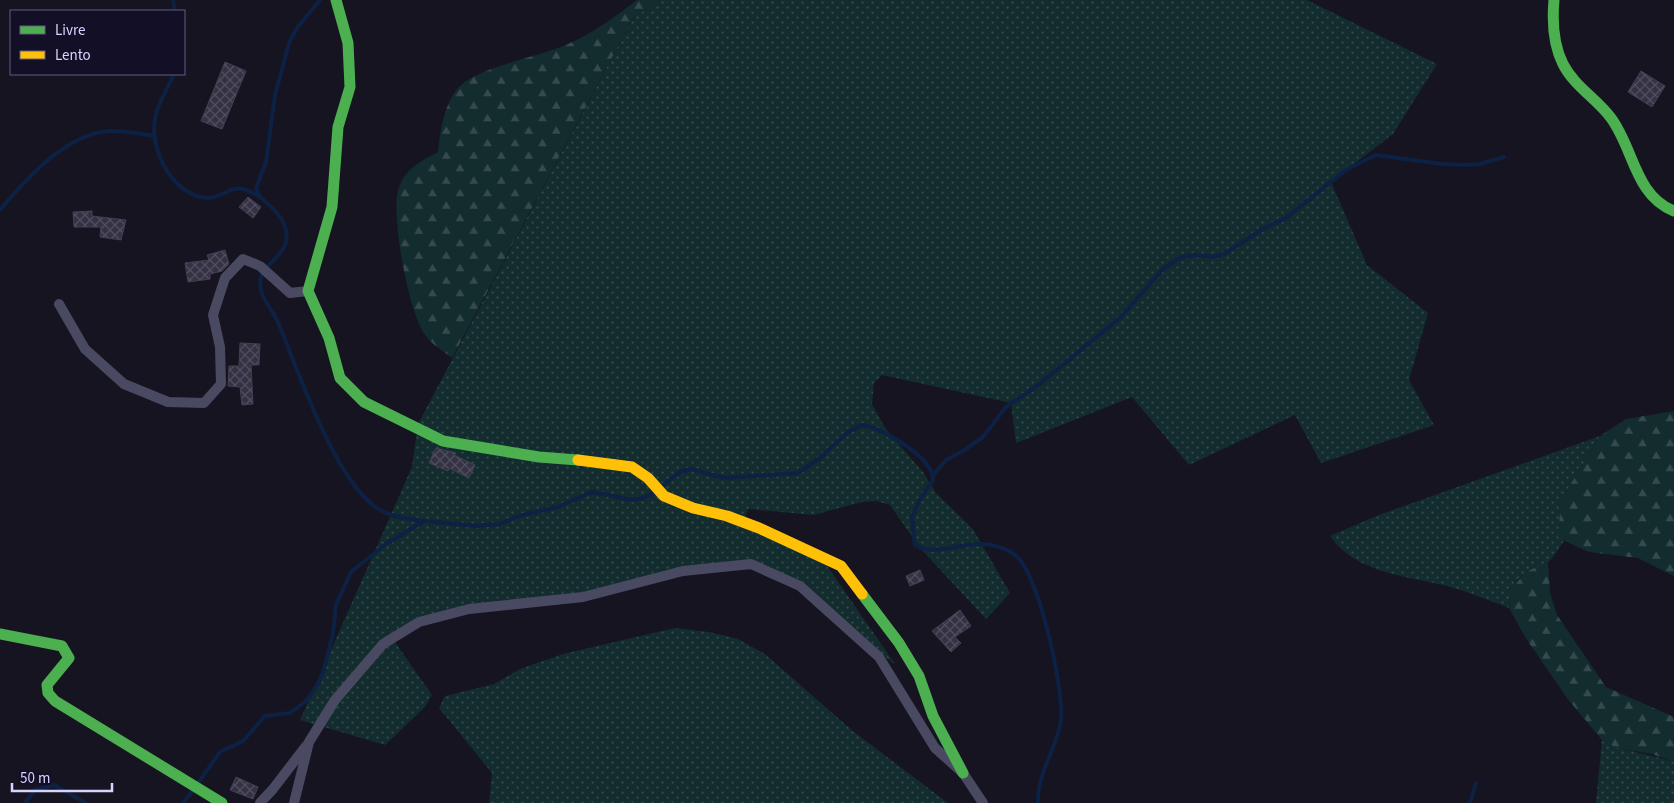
<svg xmlns="http://www.w3.org/2000/svg" width="1674" height="803" viewBox="0 0 1674 803" font-family="'Source Sans 3',sans-serif">
<defs>
<pattern id="grass-dots" width="8" height="8" patternUnits="userSpaceOnUse" patternTransform="scale(1.25)"><rect width="8" height="8" fill="#132c2d"/><path d="M2 2h.1M6 6h.1" fill="none" stroke="#354a4c" stroke-width="1.8" stroke-linecap="round"/></pattern>
<pattern id="forest-firs" width="22" height="20" patternUnits="userSpaceOnUse" patternTransform="scale(1.25)"><rect width="22" height="20" fill="#132c2d"/><path d="M5 1l3.5 6h-7zM16 11l3.5 6h-7z" fill="#354a4c"/></pattern>
<pattern id="building-cross-hatch" width="8" height="8" patternUnits="userSpaceOnUse" patternTransform="scale(1.25)"><rect width="8" height="8" fill="#343243"/><path d="M0 0l8 8M0 8l8-8" fill="none" stroke="#514f5f"/></pattern>
</defs>
<rect width="100%" height="100%" fill="#161421"/>
<g fill="url(#grass-dots)">
<path d="M660 0H1307L1437 64 1393 134 1331 182 1367 265 1428 313 1409 380 1434 425 1321 463 1295 415 1189 465 1132 397 1016 443 1011 403 882 375 874 383 872 404 885 428 923 472 936 493 973 529 1010 593 986 619 920 548 890 505 876 501 862 502 813 515 748 509 744 521 823 560 895 664 847 629 788 580 764 571 710 565 593 591 431 618 390 635 432 695 425 707 385 745 300 720 412 467 418 424 633 18Z"/>
<path d="M1600 436 1561 500 1564 541C1559 548 1553 559 1547 563 1520 578 1514 573 1509 608 1488 600 1468 592 1447 586 1407 576 1355 573 1330 536L1379 515Z"/>
<path d="M675 628 709 632 738 639 765 654 854 732 948 803H489L492 773 439 708 445 696 494 684 520 669 563 654Z"/>
<path d="M1602 740C1625 752 1650 754 1674 762V803H1596Z"/>
</g>
<g fill="url(#forest-firs)">
<path d="M637 0H660L633 18 452 358C444 351 432 345 426 336 409 316 391 216 398 191 403 170 421 161 438 152 440 132 444 103 459 87 479 67 538 57 566 45 592 34 615 17 637 0Z"/>
<path d="M1674 411V576L1638 558 1589 552 1558 538 1561 500 1600 436 1626 419Z"/>
<path d="M1548 562 1550 593 1557 615 1606 687 1674 717V762L1652 754 1617 748 1602 740 1567 698 1527 640 1509 608 1512 588 1526 572Z"/>
</g>
<g fill="none" stroke-linecap="round" stroke-linejoin="round">
<g stroke="#0d2144" stroke-width="4">
<path d="M173 0 175 11"/>
<path d="M174 74C168 88 157 104 155 119 149 150 174 198 209 198 218 198 226 191 234 189 251 185 278 210 284 224 297 255 260 261 260 283 260 298 271 307 277 320 298 370 333 475 374 506 389 517 407 519 424 521"/>
<path d="M260 197 256 188 266 162 275 95 289 43 297 28 320 0"/>
<path d="M0 210C26 179 66 134 109 131 124 130 140 134 155 136"/>
<path d="M933 475 946 460 963 451 983 437 1006 407 1037 386 1121 317 1162 270 1179 258 1194 255 1213 257 1224 254 1263 229 1286 218 1346 170 1376 155 1442 164 1466 165 1480 164 1504 157"/>
<path d="M662 486 680 472 691 469 723 478 798 473 820 458 848 432 862 425C882 428 933 457 933 480L919 501 912 518 915 545C945 561 974 529 1014 554 1039 571 1064 690 1061 720 1057 749 1037 772 1038 803"/>
<path d="M198 783 220 752 243 741 265 716 290 713 306 701 317 686 323 672 333 634 336 605 351 572 386 544 424 521 476 526 500 524 519 516 558 507 592 492 633 500 646 497 656 491"/>
<path d="M25 803 35 790 54 785 86 803"/>
<path d="M183 803 194 789"/>
<path d="M1470 803 1476 783"/>
</g>
</g>
<g fill="url(#building-cross-hatch)" stroke="#433f54">
<path d="M225 62 246 71 222 129 201 121Z"/>
<path d="M1641 71 1665 86 1652 107 1628 92Z"/>
<path d="M248 197 261 207 253 218 239 207Z"/>
<path d="M92 211V216L126 220 121 240 100 237 101 227H74L73 212Z"/>
<path d="M225 250 229 264 222 271 210 274V279L188 282 185 263 209 260 207 255Z"/>
<path d="M240 343 260 344 259 365H251L253 404 242 405 240 387 228 386 229 366H239Z"/>
<path d="M436 448 456 453 454 455 475 465 469 478 449 468 448 471 429 463Z"/>
<path d="M920 570 924 580 910 586 906 576Z"/>
<path d="M960 610 971 626 955 637 961 643 951 652 932 631Z"/>
<path d="M236 777 258 787 253 799 230 790Z"/>
</g>
<g fill="none" stroke-linecap="round" stroke-linejoin="round">
<g stroke="#4a4962" stroke-width="10">
<path d="M59 304 85 349 124 384 168 402 204 403 221 384 220 347 213 315 225 278 243 259 260 266 290 293 308 291"/>
<path d="M260 803 273 789 306 746"/>
<path d="M294 803 309 742 335 700 383 644 419 622 469 609 583 597 683 571 751 564 800 586 879 657 935 748 963 773 983 803"/>
</g>
<g stroke="#4caf50" stroke-width="11">
<path d="M336 0 348 43 350 87 338 127 332 207 308 291 329 338 340 378 364 402 443 441 539 457 578 460"/>
<path d="M1554 0C1552 22 1553 44 1563 64 1574 86 1597 99 1611 118 1634 149 1635 196 1674 211"/>
<path d="M862 594 899 643 919 676 933 716 963 773"/>
<path d="M0 634 62 646 69 658 47 685 48 693 55 701 222 803"/>
</g>
<path stroke="#ffc107" stroke-width="11" d="M578 460 632 467 648 478 664 496 693 508 727 516 759 528 841 566 862 594"/>
</g>
<rect x="10" y="10" width="175" height="65" fill="#130f26" stroke="#625e7d"/>
<rect x="20" y="26" width="25" height="8" fill="#4caf50" stroke="#625e7d"/>
<text x="55" y="35" font-size="15" fill="#d9d4ff">Livre</text>
<rect x="20" y="51" width="25" height="8" fill="#ffc107" stroke="#625e7d"/>
<text x="55" y="60" font-size="15" fill="#d9d4ff">Lento</text>
<path d="M12 783v8h100v-8" fill="none" stroke="#d9d4ff" stroke-width="2.5"/>
<text x="20" y="783" font-size="15" fill="#d9d4ff" stroke="#130f26" stroke-width="4" paint-order="stroke">50 m</text>
</svg>
